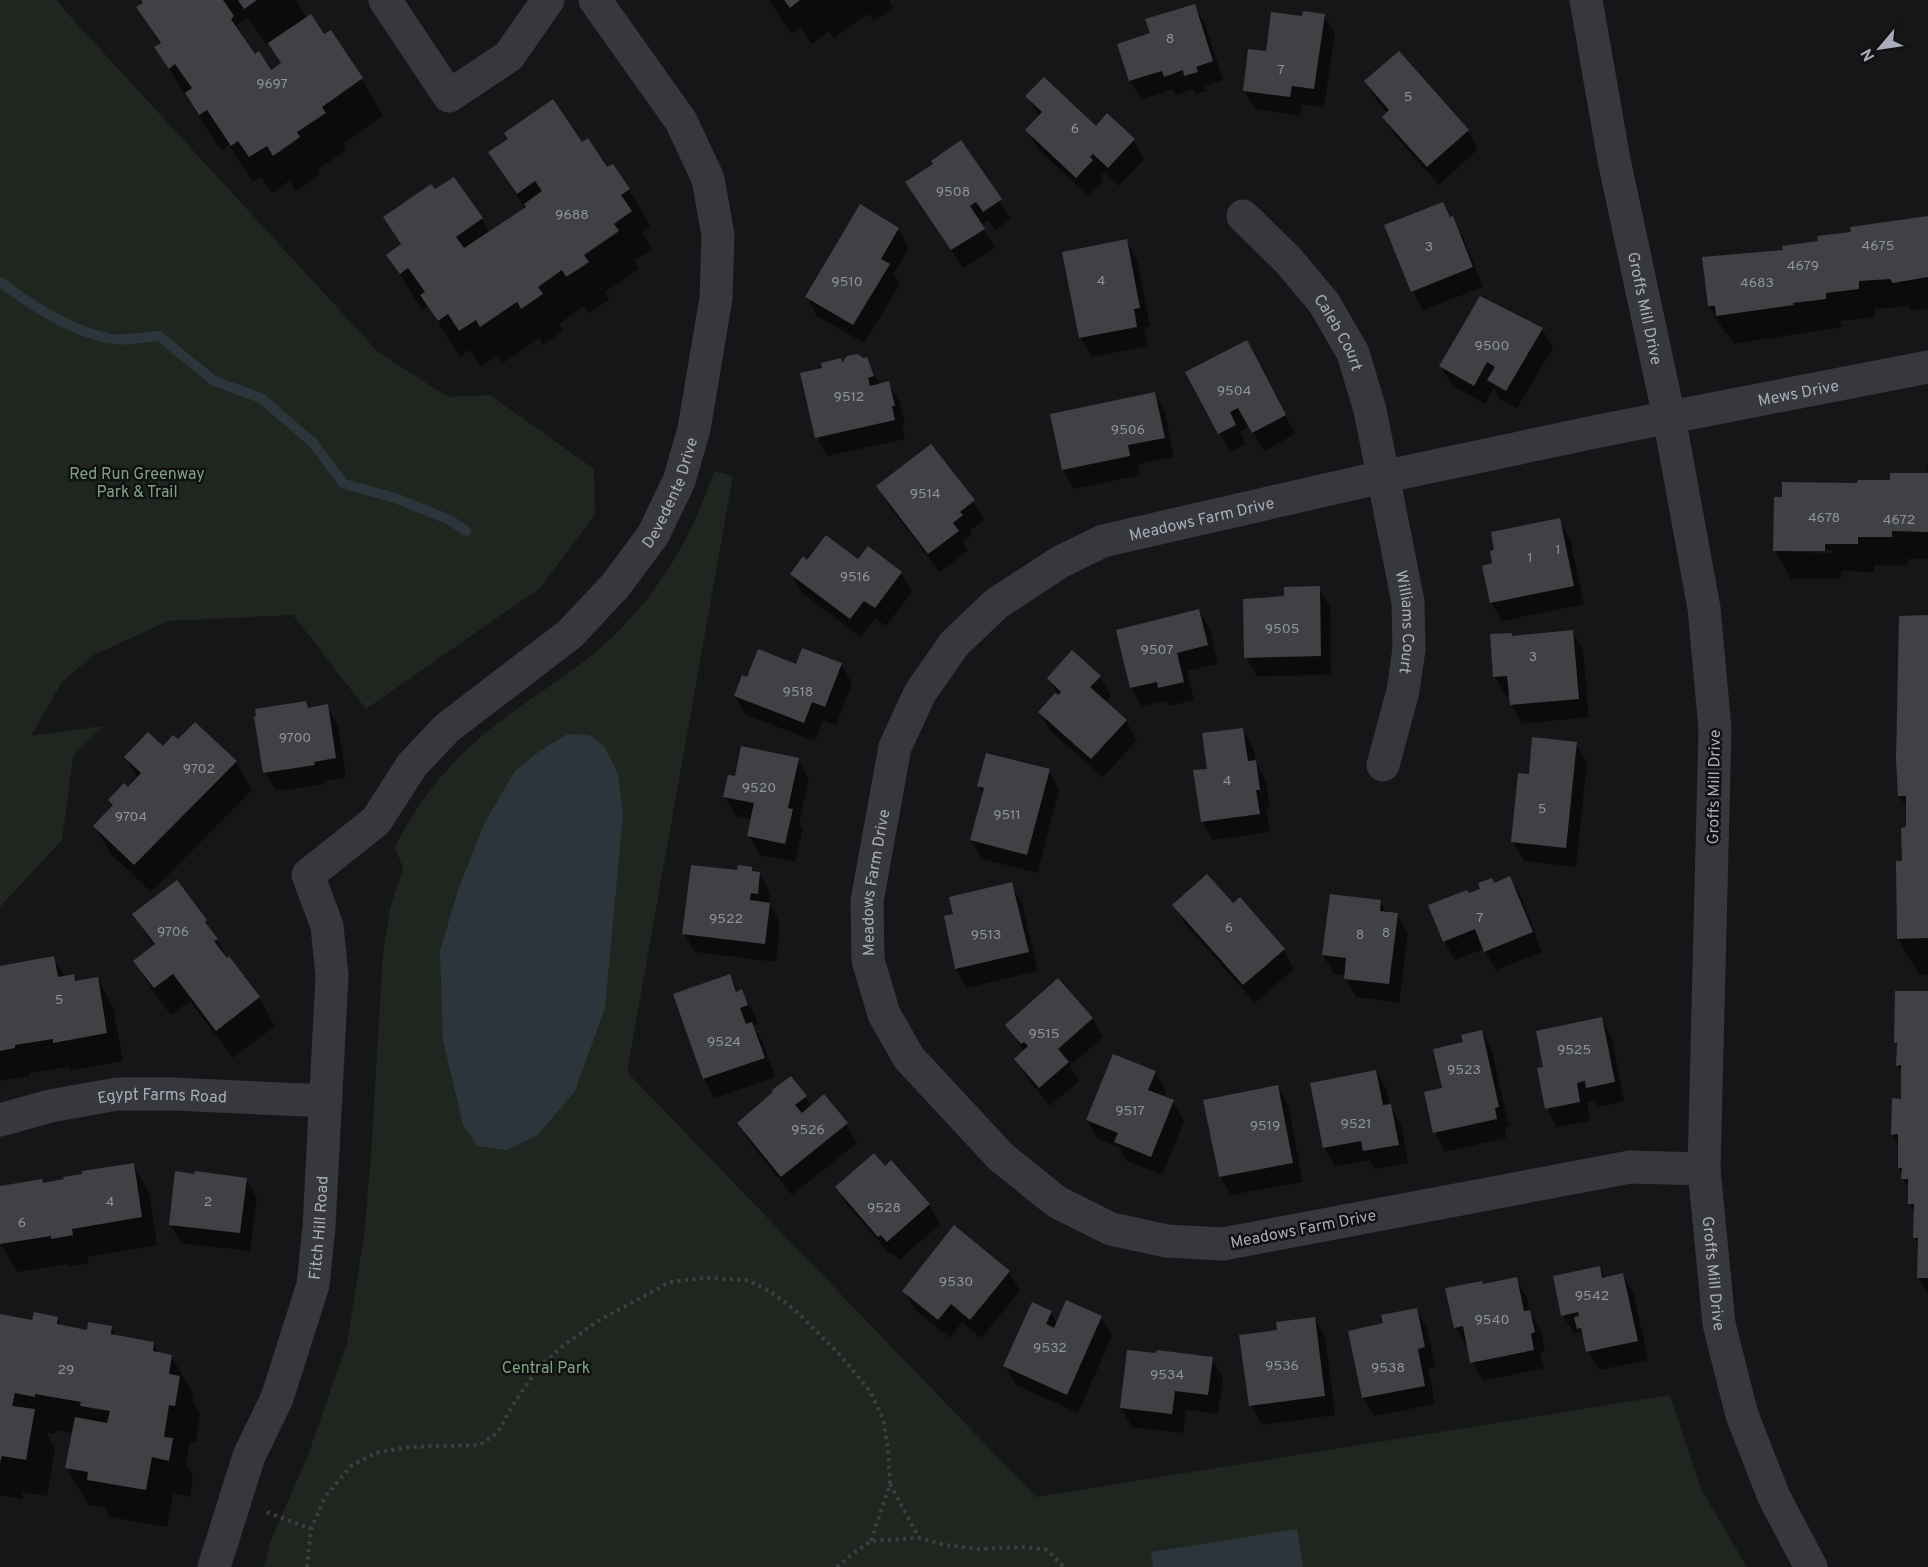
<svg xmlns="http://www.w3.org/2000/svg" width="1928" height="1567" viewBox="0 0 1928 1567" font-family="Overpass,sans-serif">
<rect width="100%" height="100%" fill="#161618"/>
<g fill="#1e261f">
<path d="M0 0H57L67 13 378 352 448 397 490 395 594 469 595 514 540 588 366 709 293 615 168 621 94 655 62 682 31 736 103 726 73 756 62 840 0 907Z"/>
<path d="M714 471 733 476 627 1072 1036 1497 1670 1395 1701 1489 1747 1567H264L270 1542 307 1458 347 1343 364 1237 371 1155 383 953 390 909 403 868 395 847C417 802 450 762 489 730 522 703 559 682 592 655 651 607 691 542 714 471Z"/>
</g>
<g fill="#2c353c">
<path d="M568 734 589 735 604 746 618 774 623 814 605 1008 575 1091 538 1135 507 1150 477 1146 463 1125 443 1041 440 951 458 890 485 822 515 771 541 750Z"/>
<path d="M1297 1529 1303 1567H1153L1151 1552Z"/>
</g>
<g fill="#0007" fill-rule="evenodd">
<path d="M142 0H296L307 19 324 36 330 32 362 79 383 116 342 144 346 150 317 170 320 174 296 191 289 181 272 193 261 177 253 182 229 145 222 151 208 131 156 48 160 45 138 8 144 4ZM248 18 266 44 270 42 282 64 271 73 255 55 237 25Z"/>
<path d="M769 0H889L893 8 874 21 868 14 834 38 829 31 812 44 800 27 791 34Z"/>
<path d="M1194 6 1205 24 1223 80 1205 86 1207 91 1197 94 1193 89 1176 95 1173 89 1141 100 1130 81 1119 45 1152 34Z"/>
<path d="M1324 15 1335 34 1324 107 1302 104 1300 116 1255 109 1244 91 1303 18Z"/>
<path d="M1366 82 1468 131 1478 149 1439 185 1395 136 1384 117 1388 113 1377 101Z"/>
<path d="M1027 96 1096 128 1133 140 1144 159 1119 186 1105 172 1101 176 1103 180 1088 196 1038 149 1027 130 1039 116Z"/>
<path d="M960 142 1011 219 995 230 988 220 981 225 995 248 963 268 907 183 935 164Z"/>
<path d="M581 144 629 189 650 226 642 232 652 249 634 261 639 269 605 292 609 300 589 313 584 306 559 324 563 331 543 345 539 338 503 363 498 355 481 367 470 350 460 357 428 306 422 310 388 255 401 246 385 218 435 191 482 219 490 233 526 210 490 153Z"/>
<path d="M1442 203 1463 237 1483 287 1423 310 1413 292 1386 226Z"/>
<path d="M1928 218V308L1911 311 1908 306 1874 309 1875 317 1841 321 1842 327 1734 344 1728 334H1726L1709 306 1784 251 1853 233Z"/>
<path d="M898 229 909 248 894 273 900 284 864 343 817 316 807 297Z"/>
<path d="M1126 241 1137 259 1150 326 1144 328 1147 346 1092 357 1081 338 1063 253Z"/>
<path d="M1542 329 1553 348 1517 408 1500 399 1494 388 1485 404 1452 385 1441 366Z"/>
<path d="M863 359H866L880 385 888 383 899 401 905 425H902L905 439 827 456 817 437Z"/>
<path d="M1257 361 1295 434 1264 451 1250 426 1240 432 1246 444 1230 452 1187 373Z"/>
<path d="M1154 393 1165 412 1174 457 1138 464 1140 475 1074 489 1063 470 1052 415Z"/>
<path d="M931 446 973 501 984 520 970 531 972 534 963 542 968 550 940 572 889 506 878 487Z"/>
<path d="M1927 466H1928V559H1908V565H1874V572L1841 571V579H1791L1775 550 1859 485 1928 475ZM1789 549 1833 550V553L1789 552Z"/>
<path d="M1559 520 1570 539 1584 604 1502 621 1491 602 1494 564Z"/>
<path d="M858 561 901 573 912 592 886 626 875 618 861 637 802 593 792 574 808 562Z"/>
<path d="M1319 588 1330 607 1331 675 1257 676 1246 657 1285 598Z"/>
<path d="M1199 611 1210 629 1218 664 1187 671 1194 700 1170 706 1168 701 1142 706 1131 688 1118 631Z"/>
<path d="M1928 617V975H1919L1898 938 1908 829 1907 809 1899 795Z"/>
<path d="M1572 631 1583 650 1589 717 1522 724 1511 705 1510 695 1506 696 1495 677 1512 637Z"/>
<path d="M841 664 852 683 836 725 823 720 815 741 746 715 735 696 748 679 797 666Z"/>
<path d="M1100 677 1111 695 1105 702 1126 721 1137 740 1103 777 1050 731 1039 712 1061 699 1049 679Z"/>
<path d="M306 703 309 709 327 706 338 725 346 777 324 781 325 784 276 791 265 772Z"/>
<path d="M1243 729 1253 748 1256 763 1266 781 1270 808H1266L1270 832 1213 840 1202 821 1209 770Z"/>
<path d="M1576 743 1587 762 1576 867 1524 861 1513 842 1530 776Z"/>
<path d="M163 748 236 762 252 790 151 892 111 854 95 826 138 779 126 757Z"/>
<path d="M798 760 809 779 799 824 803 829 795 862 760 855 749 836 752 819 736 816 725 797 736 778Z"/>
<path d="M1049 771 1059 790 1038 873 982 859 971 840 983 795 979 786Z"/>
<path d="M752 868 754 873H759L770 892 769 904 780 923 776 962 695 952 684 933 739 872Z"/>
<path d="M1510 878 1521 897 1542 952 1496 970 1484 949 1455 960 1444 941 1468 895Z"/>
<path d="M177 882 206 921 228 959 259 998 275 1026 233 1058 190 1001 171 1015 151 989 135 961 154 947 134 914Z"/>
<path d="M1011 884 1022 903 1038 971 967 988 956 969 946 917 955 915Z"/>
<path d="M1380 901 1387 913 1397 914 1408 933 1399 1003 1356 997 1345 978 1346 975 1334 974 1323 955Z"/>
<path d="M1174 905 1283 950 1294 969 1255 1003 1185 924Z"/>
<path d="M53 958 65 977 73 976 77 982 97 978 113 1007 123 1061 71 1070 69 1067 30 1073V1076L0 1081V967Z"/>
<path d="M729 976 738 992 741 991 752 1010 758 1024 753 1026 763 1043 775 1077 715 1098 704 1079 675 995Z"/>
<path d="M1928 992V1294L1919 1278V1245L1915 1237V1213L1909 1203V1190L1899 1168V1146L1892 1134 1902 1100 1903 1074 1898 1065V1047L1895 1042Z"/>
<path d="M1092 1018 1103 1037 1070 1066 1079 1081 1050 1106 1027 1078 1016 1059 1024 1052 1007 1025Z"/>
<path d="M1601 1019 1612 1038 1624 1101 1598 1107 1594 1100 1587 1102 1590 1121 1557 1127 1547 1108 1545 1068Z"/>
<path d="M1482 1032 1492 1051 1509 1126 1505 1127 1506 1138 1445 1152 1435 1133 1426 1093 1443 1089 1464 1043Z"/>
<path d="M1376 1071 1387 1090 1390 1105 1401 1125 1408 1163 1375 1169 1370 1160 1335 1166 1324 1147Z"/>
<path d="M1155 1072 1166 1091 1163 1098 1173 1102 1184 1121 1162 1175 1127 1161 1119 1147 1098 1139 1087 1120Z"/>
<path d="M1277 1087 1288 1105 1303 1182 1231 1195 1220 1176Z"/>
<path d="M806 1097 811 1107 846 1124 857 1143 792 1195 750 1143 739 1124Z"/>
<path d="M891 1163 929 1205 940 1224 899 1260 893 1253 890 1254 848 1206 837 1188 885 1168Z"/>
<path d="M133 1164 149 1192 157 1245 88 1257V1263L69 1267 67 1264 17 1272 0 1243V1188L65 1180Z"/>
<path d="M246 1179 257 1198 250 1251 181 1243 170 1224Z"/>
<path d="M1599 1267 1606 1279 1623 1275 1634 1294 1648 1360 1599 1370 1588 1351 1586 1342 1580 1332 1574 1334 1563 1315Z"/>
<path d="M1009 1272 1020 1291 981 1338 962 1322 950 1338 915 1310 904 1291Z"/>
<path d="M1516 1279 1527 1298 1530 1313 1541 1331 1545 1351 1540 1353 1544 1368 1483 1381 1472 1362 1468 1346H1466L1455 1327 1483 1285Z"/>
<path d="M1417 1310 1427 1329 1435 1366 1428 1368 1435 1404 1374 1416 1363 1398 1385 1324Z"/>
<path d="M1051 1312 1057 1324 1101 1317 1112 1336 1078 1413 1016 1385 1005 1366Z"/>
<path d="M0 1316 34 1322 57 1318 62 1327 88 1332 111 1327 117 1337 153 1343 160 1354 171 1356 193 1393 192 1399 200 1414 196 1442 190 1441 186 1464 193 1477 190 1497 173 1493 167 1527 110 1517 105 1508 88 1505 67 1468 73 1433 56 1430 55 1434 46 1432 55 1448 47 1496 23 1492 22 1499 0 1495Z"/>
<path d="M1314 1318 1325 1337 1335 1415 1262 1425 1251 1406 1278 1331Z"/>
<path d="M1212 1359 1223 1378 1218 1414 1186 1410 1183 1433 1132 1427 1121 1408Z"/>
</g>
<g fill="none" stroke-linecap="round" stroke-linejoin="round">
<path stroke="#2c353c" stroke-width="10" d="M0 282C32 305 68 330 107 338 123 342 143 337 159 336L214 381 261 398 313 443 344 484 395 498 450 520 466 531"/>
</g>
<g fill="#404145">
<path d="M141 0H223L234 16 231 19 255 54 259 51 271 70 281 63 268 43 311 14 324 34 331 30 363 78 322 107 326 113 297 132 300 137 273 156 267 146 249 157 238 141 231 146 207 110 199 115 185 93 192 88 175 64 169 69 154 47 161 43 136 7 143 3Z"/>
<path d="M238 0H257L244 9Z"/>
<path d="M784 0H800L790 8Z"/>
<path d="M1195 4 1213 61 1196 67 1198 72 1184 76 1183 70 1164 77 1162 71 1129 81 1117 44 1150 33 1145 19Z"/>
<path d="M1303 11 1325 14 1314 89 1292 86 1290 97 1243 91 1248 49 1266 51 1271 12 1302 16Z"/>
<path d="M1399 51 1469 130 1427 167 1382 117 1389 110 1364 81Z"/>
<path d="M1044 77 1096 126 1107 113 1135 139 1108 168 1093 154 1090 157 1093 160 1076 178 1025 130 1042 112 1025 96Z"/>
<path d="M553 99 582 142 588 138 607 167 613 164 630 189 621 195 632 211 614 224 619 231 584 255 589 262 566 277 562 270 538 287 543 294 521 309 517 302 480 327 476 320 459 331 448 314 438 321 420 295 425 292 408 268 400 274 386 255 401 244 383 217 431 184 435 189 454 177 483 218 456 237 464 248 526 207 524 204 542 191 535 181 517 194 488 152 508 139 504 133Z"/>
<path d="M961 140 1002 199 983 212 976 202 970 206 985 229 951 250 905 182 933 164 931 161Z"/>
<path d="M1443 202 1450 217 1453 216 1473 267 1411 292 1384 225Z"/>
<path d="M860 204 899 228 881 259 890 264 853 325 805 297Z"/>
<path d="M1928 216V277L1893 283 1890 279 1859 281V289L1826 293V299L1793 303 1794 305 1716 316 1715 306H1708L1702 257 1783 250 1782 246 1818 241 1817 236 1851 232 1850 227Z"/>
<path d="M1127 239 1140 308 1134 309 1137 327 1079 338 1062 252Z"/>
<path d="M1480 296 1543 328 1506 391 1487 380 1495 367 1487 362 1474 386 1439 366Z"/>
<path d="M1247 340 1286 415 1252 433 1238 408 1230 412 1236 425 1218 434 1185 372Z"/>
<path d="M858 354 863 358 867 357 874 376 868 378 870 386 889 381 895 406H892L895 420 815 438 800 373 822 368 821 363 841 358 842 363 847 356Z"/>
<path d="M1155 392 1165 438 1128 445 1130 456 1062 470 1050 414Z"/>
<path d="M931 444 975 500 960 512 963 515 953 523 959 531 928 554 876 486Z"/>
<path d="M1890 473H1928V532L1892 531V537H1858V544H1825V551H1773L1774 497H1782V482L1857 483 1858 480H1890Z"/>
<path d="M1560 518 1574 586 1490 603 1482 566 1492 563 1490 551 1494 550 1491 532Z"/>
<path d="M826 535 858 559 868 546 902 572 875 608 864 601 850 619 790 574 803 556 807 560Z"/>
<path d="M1320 586 1321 656 1244 658 1243 599 1284 596V587Z"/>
<path d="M1199 609 1208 645 1177 653 1184 682 1158 688 1157 682 1130 688 1116 630Z"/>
<path d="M1928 615V938L1897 939 1896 861H1902L1901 828 1906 827V796H1898L1896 760 1899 616Z"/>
<path d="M1573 630 1579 699 1510 705 1507 676 1493 677 1490 634 1512 633V636Z"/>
<path d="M802 648 842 663 825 707 812 702 804 723 734 696 742 675 747 677 758 649 796 664Z"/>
<path d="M1072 650 1101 676 1090 687 1127 720 1091 759 1038 712 1055 693 1058 695 1061 692 1047 678Z"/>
<path d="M306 701 308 708 328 704 336 758 314 762 315 765 263 773 254 717 256 716 255 709Z"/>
<path d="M195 722 237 761 134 865 93 826 113 805 108 800 124 783 128 787 141 773 124 757 148 732 163 746 173 735 178 739Z"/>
<path d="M1243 728 1248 761 1256 760 1260 790H1256L1260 814 1201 822 1193 770 1207 769 1202 733Z"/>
<path d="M1532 737 1577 742 1566 848 1511 842 1518 773 1529 774Z"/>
<path d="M741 746 799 758 788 808 793 809 785 844 747 836 754 803 723 797 728 775 735 776Z"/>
<path d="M986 753 1050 769 1027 855 970 840 984 788 977 786Z"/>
<path d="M691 865 737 870 738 865 752 867V871L760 872 758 894 751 893 750 900 770 903 765 944 682 934Z"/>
<path d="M1207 874 1233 903 1240 897 1285 949 1243 985 1172 905Z"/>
<path d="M1510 876 1533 932 1484 952 1475 929 1443 942 1428 905 1467 890 1469 893 1480 889 1478 883 1492 878 1494 883Z"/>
<path d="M177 880 207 920 205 922 218 939 214 941 227 958 229 956 260 997 216 1031 173 974 154 988 133 961 155 944 132 914Z"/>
<path d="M1012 882 1029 952 955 969 944 916 953 914 949 897Z"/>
<path d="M1330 894 1381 900 1380 911 1398 913 1389 984 1344 979 1346 958 1322 955Z"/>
<path d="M54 956 58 977 74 974 75 981 98 977 107 1033 53 1043V1039L15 1045V1048L0 1051V966Z"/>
<path d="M730 974 736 992 742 989 748 1005 740 1008 746 1024 752 1022 765 1058 703 1079 673 994Z"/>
<path d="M1058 978 1093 1018 1058 1049 1069 1062 1039 1088 1014 1059 1028 1046 1024 1042 1021 1044 1005 1025Z"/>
<path d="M1895 991H1928V1278H1917L1918 1238H1913L1914 1204H1908V1179H1901L1902 1168H1898V1134L1891 1135 1892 1098 1901 1099V1065L1896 1066 1897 1043H1894Z"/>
<path d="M1602 1017 1615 1082 1586 1088 1585 1081 1577 1083 1580 1102 1545 1109 1537 1068 1543 1067 1536 1031Z"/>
<path d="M1482 1030 1499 1107 1495 1108 1497 1119 1433 1133 1424 1092 1442 1088 1433 1049 1463 1042 1461 1035Z"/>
<path d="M1113 1054 1156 1071 1148 1090 1174 1100 1151 1157 1114 1142 1118 1133 1086 1120Z"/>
<path d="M1376 1070 1383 1105 1391 1104 1399 1145 1363 1151 1361 1141 1323 1148 1310 1083Z"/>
<path d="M791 1076 807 1096 795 1105 802 1113 824 1094 848 1123 781 1177 737 1123 773 1092 772 1090Z"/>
<path d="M1278 1085 1293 1163 1219 1177 1203 1100Z"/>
<path d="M874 1153 885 1166 891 1160 930 1204 887 1242 881 1235 878 1237 835 1187Z"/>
<path d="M134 1163 142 1217 72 1229 73 1235 51 1239V1236L0 1244V1186L42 1179 43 1183 64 1179 63 1177 82 1174V1171Z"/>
<path d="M175 1171 194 1174 195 1171 247 1178 240 1233 169 1225Z"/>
<path d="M954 1225 1010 1271 970 1320 951 1304 938 1320 902 1291Z"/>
<path d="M1600 1266 1602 1278 1623 1273 1638 1341 1586 1352 1581 1328 1577 1329 1574 1317 1579 1316 1578 1312 1561 1316 1553 1276Z"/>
<path d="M1517 1277 1524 1311 1530 1310 1535 1332 1531 1334 1534 1350 1470 1363 1463 1326 1454 1328 1445 1288 1482 1281 1483 1284Z"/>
<path d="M1066 1300 1102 1316 1067 1395 1003 1366 1032 1302 1052 1311 1046 1324 1054 1328Z"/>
<path d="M1417 1308 1425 1347 1418 1349 1425 1386 1362 1398 1348 1331 1383 1323 1381 1315Z"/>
<path d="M34 1312 58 1317 57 1324 87 1330 88 1322 112 1326 111 1334 154 1342 153 1351 172 1355 169 1374 180 1376 175 1406 169 1405 164 1437 173 1438 169 1461 152 1457 146 1490 87 1480 88 1472 65 1468 75 1417 107 1423 110 1411 80 1406 81 1402 35 1394V1397L15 1393 12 1406 35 1409 26 1460 2 1456 0 1462V1314L32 1320Z"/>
<path d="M1315 1317 1325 1396 1249 1406 1239 1335 1277 1330 1276 1322Z"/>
<path d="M1127 1350 1156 1353 1157 1350 1213 1357 1208 1395 1175 1391 1172 1414 1120 1408Z"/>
</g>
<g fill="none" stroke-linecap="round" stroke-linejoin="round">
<g stroke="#3d3f44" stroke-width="4" stroke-dasharray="3 4.5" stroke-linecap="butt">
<path d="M890 1484 919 1538"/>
<path d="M267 1512 311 1529"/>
<path d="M307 1567 311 1529 325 1497 351 1466 375 1453 409 1447 480 1445 498 1432 511 1408 538 1368 564 1345 598 1321 670 1282 706 1278 746 1280 770 1291 796 1311 840 1355 870 1391 883 1419 888 1447 890 1484 871 1541"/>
<path d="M837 1567 851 1555 871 1541 919 1538 945 1545 979 1549 1024 1547 1047 1550 1064 1567"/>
</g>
<g stroke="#37383d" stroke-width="33">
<path d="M385 0 449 96 509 56 548 0"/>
<path id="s1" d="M1586 0 1614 160 1669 417 1704 608 1715 729 1704 1169 1719 1324 1742 1415 1774 1497 1811 1567"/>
<path id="s2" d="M1243 216 1288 260 1324 303 1353 353 1370 410 1408 602 1409 649 1403 691 1383 765"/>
<path id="s3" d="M0 1120 50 1106 117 1094H173L326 1101"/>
<path id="s4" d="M1704 1169 1630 1167 1223 1244 1167 1241 1111 1229 1057 1202 1001 1157 909 1058 884 1014 868 960 867 901 895 747 920 693 954 644 996 604 1060 562 1103 541 1382 477 1604 430 1928 367"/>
<path id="s5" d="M214 1567 249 1456 277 1398 313 1285 319 1227 332 976 327 926 308 875 376 821 412 765 447 728 570 634 615 586 653 535 679 481 694 429 716 298 718 235 708 179 681 121 595 0"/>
</g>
</g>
<g text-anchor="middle" stroke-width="5" stroke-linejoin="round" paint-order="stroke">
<g font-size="14" fill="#8e929b">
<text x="1170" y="43">8</text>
<text x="1281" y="74">7</text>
<text x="272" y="88">9697</text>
<text x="1408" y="101">5</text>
<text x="1075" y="133">6</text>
<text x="953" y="196">9508</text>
<text x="572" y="219">9688</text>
<text x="1878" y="250">4675</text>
<text x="1429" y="251">3</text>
<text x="1803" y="270">4679</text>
<text x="1101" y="285">4</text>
<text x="847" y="286">9510</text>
<text x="1757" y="287">4683</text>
<text x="1492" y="350">9500</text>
<text x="1234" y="395">9504</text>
<text x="849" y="401">9512</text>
<text x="1128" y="434">9506</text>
<text x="925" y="498">9514</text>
<text x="1824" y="522">4678</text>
<text x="1899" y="524">4672</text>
<text x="1558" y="554">1</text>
<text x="1530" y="562">1</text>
<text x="855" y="581">9516</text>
<text x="1282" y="633">9505</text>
<text x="1157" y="654">9507</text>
<text x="1533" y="661">3</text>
<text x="798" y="696">9518</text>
<text x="295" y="742">9700</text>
<text x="199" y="773">9702</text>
<text x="1227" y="785">4</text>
<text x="759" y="792">9520</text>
<text x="1542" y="813">5</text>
<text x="1007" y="819">9511</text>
<text x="131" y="821">9704</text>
<text x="1480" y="922">7</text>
<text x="726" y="923">9522</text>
<text x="1229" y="932">6</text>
<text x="173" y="936">9706</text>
<text x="1386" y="937">8</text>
<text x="986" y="939">9513</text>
<text x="1360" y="939">8</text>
<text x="59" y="1004">5</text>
<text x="1044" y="1038">9515</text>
<text x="724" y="1046">9524</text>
<text x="1574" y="1054">9525</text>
<text x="1464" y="1074">9523</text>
<text x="1130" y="1115">9517</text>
<text x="1356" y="1128">9521</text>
<text x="1265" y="1130">9519</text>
<text x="808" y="1134">9526</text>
<text x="110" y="1206">4</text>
<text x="208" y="1206">2</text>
<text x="884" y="1212">9528</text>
<text x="22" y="1227">6</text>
<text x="956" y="1286">9530</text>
<text x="1592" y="1300">9542</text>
<text x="1492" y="1324">9540</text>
<text x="1050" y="1352">9532</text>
<text x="1282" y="1370">9536</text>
<text x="1388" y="1372">9538</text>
<text x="66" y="1374">29</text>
<text x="1167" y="1379">9534</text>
</g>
<g font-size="16" fill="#a8adb8" stroke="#111113">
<text dy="6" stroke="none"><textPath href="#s1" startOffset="314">Groffs Mill Drive</textPath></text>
<text dy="6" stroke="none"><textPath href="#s2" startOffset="152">Caleb Court</textPath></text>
<text dy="6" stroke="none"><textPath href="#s4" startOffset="2204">Mews Drive</textPath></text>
<text dy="6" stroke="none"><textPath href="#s5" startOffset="1248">Devedente Drive</textPath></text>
<text dy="6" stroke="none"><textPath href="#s4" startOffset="1594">Meadows Farm Drive</textPath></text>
<text dy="6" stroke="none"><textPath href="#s2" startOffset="452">Williams Court</textPath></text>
<text transform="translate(1713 787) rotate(-89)" y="6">Groffs Mill Drive</text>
<text dy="6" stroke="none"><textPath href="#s4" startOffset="1054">Meadows Farm Drive</textPath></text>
<text dy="6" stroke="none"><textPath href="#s3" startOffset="165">Egypt Farms Road</textPath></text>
<text dy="6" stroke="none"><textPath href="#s5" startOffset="357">Fitch Hill Road</textPath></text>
<text transform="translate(1303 1228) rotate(-11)" y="6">Meadows Farm Drive</text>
<text dy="6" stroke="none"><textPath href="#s1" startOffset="1286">Groffs Mill Drive</textPath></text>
</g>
<g font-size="16" fill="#7fa381" stroke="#111113">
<text x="137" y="479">Red Run Greenway<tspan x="137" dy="18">Park &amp; Trail</tspan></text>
<text x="546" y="1373">Central Park</text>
</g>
</g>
<g transform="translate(1880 48) rotate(241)" stroke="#111113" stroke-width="4.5" paint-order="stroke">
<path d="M0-4.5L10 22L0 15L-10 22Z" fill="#a8adb8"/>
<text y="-9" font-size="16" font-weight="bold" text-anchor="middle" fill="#a8adb8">N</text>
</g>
</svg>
